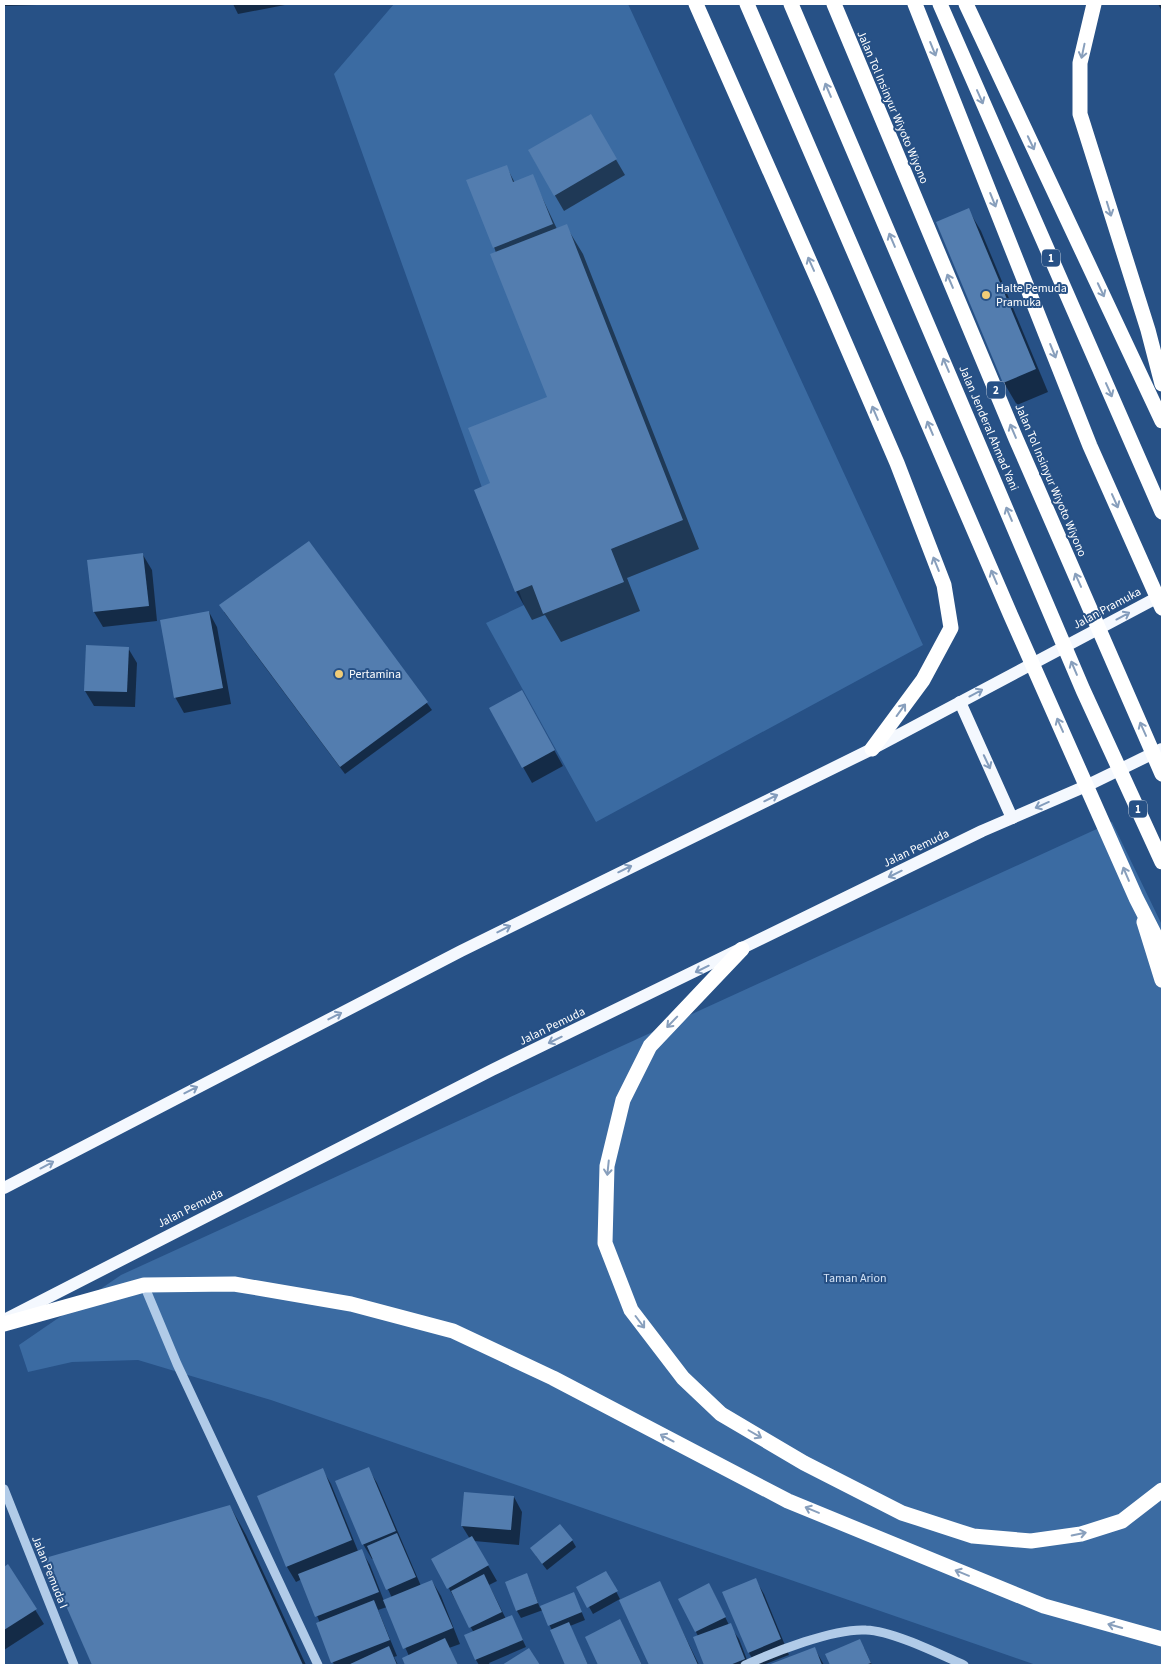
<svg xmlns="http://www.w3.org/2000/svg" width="1166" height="1669" viewBox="0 0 1166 1669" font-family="'Source Sans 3',sans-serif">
<rect width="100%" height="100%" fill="#275186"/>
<g fill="#3b6ba2">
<path d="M394 4H628L923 645 596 822 486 623 524 605 334 74Z"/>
<path d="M1112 822 1162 925V1665H1036L271 1400 138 1360 72 1362 28 1372 19 1345 121 1275Z"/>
</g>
<g fill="#0007">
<path d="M4 4H37V5L4 6Z"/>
<path d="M233 4H290L238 14Z"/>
<path d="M1158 4H1162V11Z"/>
<path d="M590 115 625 175 564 211 529 151Z"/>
<path d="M506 166 515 183 532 176 557 229 566 226 583 254 699 549 627 578 640 611 561 642 545 615 532 620 516 591 492 484 548 398 494 247Z"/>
<path d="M968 209 981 231 1048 392 1017 405 1004 383Z"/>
<path d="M309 543 432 710 345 774 224 612Z"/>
<path d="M143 555 152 570 157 621 103 627 94 612 88 561Z"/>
<path d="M209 612 217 627 231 704 184 713 175 697Z"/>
<path d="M128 648 137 663 135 707 94 706 85 691Z"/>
<path d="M530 706 563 766 532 783 490 708Z"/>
<path d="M368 1468 377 1483 421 1586 432 1581 441 1596 460 1644 449 1648 458 1665H406L403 1659 409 1656 387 1607 378 1610 397 1656 394 1657 398 1665H334L320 1623 302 1579 296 1582 287 1567 258 1496 322 1469 331 1484 358 1551 361 1550 370 1565 384 1601 392 1598 374 1559H372L363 1544Z"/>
<path d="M514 1497 522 1512 519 1545 474 1541 497 1581 489 1585 506 1619 512 1617 526 1647 489 1663 490 1665H479L476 1660 474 1633 433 1560 470 1539 462 1526Z"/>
<path d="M230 1506 246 1535 306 1665H93L46 1559Z"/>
<path d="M572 1540 576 1547 547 1570 536 1556Z"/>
<path d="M8 1566 44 1624 4 1650V1568Z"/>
<path d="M606 1572 621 1601 659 1583 699 1665H650L620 1599 593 1614 578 1587Z"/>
<path d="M755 1579 764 1594 789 1655 763 1665H756L749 1653Z"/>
<path d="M530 1582 540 1608 574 1594 585 1620 570 1626 588 1665H567L543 1610 521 1618 517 1611Z"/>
<path d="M713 1592 729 1625 739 1639 749 1665H705L695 1638 698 1636 696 1632Z"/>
<path d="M620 1621 628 1636 642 1665H600L586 1638Z"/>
<path d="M864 1648 872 1665H831L827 1655Z"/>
<path d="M815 1649 824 1665H771Z"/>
</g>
<g fill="#537daf">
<path d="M591 114 617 159 554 196 528 150Z"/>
<path d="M507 165 513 182 533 174 553 224 493 248 466 180Z"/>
<path d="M969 208 1036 369 1003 383 936 222Z"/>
<path d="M567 224 683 520 611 549 624 582 543 614 532 585 515 592 474 490 490 483 468 428 547 397 490 254Z"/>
<path d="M309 541 428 702 340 767 219 605Z"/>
<path d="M143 553 149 606 93 612 87 560Z"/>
<path d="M209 611 223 688 174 698 160 620Z"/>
<path d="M86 645 129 647 127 692 84 691Z"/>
<path d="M522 690 555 750 522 768 489 708Z"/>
<path d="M369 1467 396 1531 362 1545 335 1481Z"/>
<path d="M323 1468 352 1540 286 1567 257 1496Z"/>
<path d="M464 1492 514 1496 511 1530 461 1526Z"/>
<path d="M230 1505 303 1665H92L45 1558Z"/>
<path d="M560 1524 573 1540 542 1564 530 1548Z"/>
<path d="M397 1533 416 1577 386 1590 367 1546Z"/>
<path d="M472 1536 489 1565 447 1589 431 1559Z"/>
<path d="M362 1549 379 1592 315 1617 298 1574Z"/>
<path d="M8 1564 37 1609 4 1630V1567Z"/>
<path d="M606 1571 618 1591 587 1608 576 1587Z"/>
<path d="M527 1573 538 1603 516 1611 505 1582Z"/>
<path d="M484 1574 502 1612 469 1628 451 1591Z"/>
<path d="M756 1578 781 1639 748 1653 722 1592Z"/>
<path d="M432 1580 453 1628 403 1649 383 1600Z"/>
<path d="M660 1581 698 1665H649L619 1600Z"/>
<path d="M709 1583 726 1617 695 1632 678 1599Z"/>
<path d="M574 1592 582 1612 548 1626 540 1606Z"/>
<path d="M374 1600 390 1640 331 1663 316 1623Z"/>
<path d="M512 1615 523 1640 475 1660 464 1635Z"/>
<path d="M620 1619 642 1665H598L585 1637Z"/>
<path d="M569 1622 588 1665H565L550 1630Z"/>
<path d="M731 1623 745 1659 730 1665H704L693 1637Z"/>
<path d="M445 1638 458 1665H405L402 1658Z"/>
<path d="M860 1639 871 1663 865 1665H830L825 1654Z"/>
<path d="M389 1646 397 1665H348Z"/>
<path d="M815 1647 822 1665H768Z"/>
<path d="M529 1648 540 1665H502Z"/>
</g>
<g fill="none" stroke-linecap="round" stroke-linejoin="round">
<g stroke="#b1cbe8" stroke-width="9">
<path d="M144 1285 177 1364 318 1665"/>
<path d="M4 1489 74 1665"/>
<path d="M745 1665C774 1652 834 1628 866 1630 893 1631 939 1654 964 1665"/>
</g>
<g stroke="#f4f8fe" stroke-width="12">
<path d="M960 702 1012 818"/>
<path d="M4 1188 461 951 872 749 1162 595"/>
<path d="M4 1320 492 1070 982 831 1086 786 1162 749"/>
</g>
<g stroke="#fff" stroke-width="15">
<path d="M696 4 824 294 897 463 944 585 951 628 923 680 872 749"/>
<path d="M791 4 1083 690 1162 862"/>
<path d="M940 4 1162 512"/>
<path d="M966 4 1162 421"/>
<path d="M1094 4 1080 63V114L1148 330 1162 384"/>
<path d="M1144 922 1162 980"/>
<path d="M742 949 650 1046 623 1100 607 1166 605 1243 631 1310 683 1378 721 1414 804 1463 902 1513 973 1536 1031 1541 1081 1534 1122 1521 1162 1490"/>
<path d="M4 1324 144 1285 234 1284 351 1304 453 1331 553 1378 788 1501 1044 1606 1162 1639"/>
</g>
<g stroke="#fff" stroke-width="15">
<path d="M747 4 1011 616 1136 898 1162 949"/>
<path d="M834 4 1016 439 1162 774"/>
<path d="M915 4 1090 446 1162 608"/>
</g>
</g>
<defs><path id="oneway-shaft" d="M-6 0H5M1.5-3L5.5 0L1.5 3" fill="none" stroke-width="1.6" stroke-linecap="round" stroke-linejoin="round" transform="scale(1.25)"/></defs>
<g stroke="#889fbc">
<use href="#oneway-shaft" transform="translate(933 49) rotate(68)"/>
<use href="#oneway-shaft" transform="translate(1083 51) rotate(102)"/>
<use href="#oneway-shaft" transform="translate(828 90) rotate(-113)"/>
<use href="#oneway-shaft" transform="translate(980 97) rotate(66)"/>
<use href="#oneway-shaft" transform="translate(1031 143) rotate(65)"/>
<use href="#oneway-shaft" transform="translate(993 200) rotate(68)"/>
<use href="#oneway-shaft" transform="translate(1109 209) rotate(73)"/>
<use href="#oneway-shaft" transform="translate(892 240) rotate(-113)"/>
<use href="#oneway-shaft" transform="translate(811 264) rotate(-114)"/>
<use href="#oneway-shaft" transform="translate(950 281) rotate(-113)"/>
<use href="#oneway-shaft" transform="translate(1101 290) rotate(65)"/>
<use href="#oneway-shaft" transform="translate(1053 351) rotate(68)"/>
<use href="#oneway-shaft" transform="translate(946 365) rotate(-113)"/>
<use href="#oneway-shaft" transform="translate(1109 390) rotate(66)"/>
<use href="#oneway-shaft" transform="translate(875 413) rotate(-113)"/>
<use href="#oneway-shaft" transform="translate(930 428) rotate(-113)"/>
<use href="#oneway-shaft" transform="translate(1013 431) rotate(-113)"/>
<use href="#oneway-shaft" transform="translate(1115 501) rotate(66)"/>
<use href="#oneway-shaft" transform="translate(1009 514) rotate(-113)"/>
<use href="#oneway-shaft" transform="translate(936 564) rotate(-112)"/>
<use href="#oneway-shaft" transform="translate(994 577) rotate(-113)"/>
<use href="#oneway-shaft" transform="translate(1078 580) rotate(-114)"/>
<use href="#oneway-shaft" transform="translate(1074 668) rotate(-113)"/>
<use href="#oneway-shaft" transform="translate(901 710) rotate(-54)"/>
<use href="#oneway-shaft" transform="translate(1060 725) rotate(-114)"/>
<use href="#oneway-shaft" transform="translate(1143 729) rotate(-114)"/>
<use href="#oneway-shaft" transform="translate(1126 874) rotate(-113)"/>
<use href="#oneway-shaft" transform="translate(672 1022) rotate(134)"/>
<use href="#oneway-shaft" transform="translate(608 1168) rotate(96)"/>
<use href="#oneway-shaft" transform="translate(640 1322) rotate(53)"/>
<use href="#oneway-shaft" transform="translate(755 1434) rotate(30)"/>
<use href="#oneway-shaft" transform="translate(667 1438) rotate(-152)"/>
<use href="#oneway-shaft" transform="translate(812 1510) rotate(-157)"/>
<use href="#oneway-shaft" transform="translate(1079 1534) rotate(-12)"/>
<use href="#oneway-shaft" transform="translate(962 1573) rotate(-158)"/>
<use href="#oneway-shaft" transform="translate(1115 1626) rotate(-164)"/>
</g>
<g stroke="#839cbc">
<use href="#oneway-shaft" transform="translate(1123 616) rotate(-28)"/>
<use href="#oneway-shaft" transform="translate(976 693) rotate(-28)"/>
<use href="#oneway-shaft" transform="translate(987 762) rotate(65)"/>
<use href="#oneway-shaft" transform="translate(771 798) rotate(-26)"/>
<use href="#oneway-shaft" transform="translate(1042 805) rotate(156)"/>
<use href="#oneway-shaft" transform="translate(625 869) rotate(-26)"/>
<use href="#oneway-shaft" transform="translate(895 874) rotate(154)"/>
<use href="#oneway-shaft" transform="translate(504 929) rotate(-27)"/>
<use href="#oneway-shaft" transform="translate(702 969) rotate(154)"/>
<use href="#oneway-shaft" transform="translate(335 1016) rotate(-27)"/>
<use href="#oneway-shaft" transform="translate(555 1040) rotate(154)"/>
<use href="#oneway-shaft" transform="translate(191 1090) rotate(-27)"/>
<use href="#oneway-shaft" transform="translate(47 1165) rotate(-28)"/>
</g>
<g fill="#f0cc77" stroke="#275186" stroke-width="2">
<circle cx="986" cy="295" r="5"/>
<circle cx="339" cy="674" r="5"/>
</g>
<g text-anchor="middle" stroke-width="4" stroke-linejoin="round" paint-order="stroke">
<g fill="#275186" stroke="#becbdb" stroke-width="1">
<rect x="1042" y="249.5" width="18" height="17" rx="4"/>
<rect x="987" y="381.5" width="18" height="17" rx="4"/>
<rect x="1129" y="800.5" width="18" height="17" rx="4"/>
</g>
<g font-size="11" font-weight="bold" fill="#fff">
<text x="1051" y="262">1</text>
<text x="996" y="394">2</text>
<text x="1138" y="813">1</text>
</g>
<g font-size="12" fill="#fff" stroke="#275186">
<text transform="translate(893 107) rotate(67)" y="4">Jalan Tol Insinyur Wiyoto Wiyono</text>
<text transform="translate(989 428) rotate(67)" y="4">Jalan Jenderal Ahmad Yani</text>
<text transform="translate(1051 480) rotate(67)" y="4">Jalan Tol Insinyur Wiyoto Wiyono</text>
<text transform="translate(1107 608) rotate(-28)" y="4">Jalan Pramuka</text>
<text transform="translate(916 848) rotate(-26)" y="4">Jalan Pemuda</text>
<text transform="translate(552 1026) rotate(-26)" y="4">Jalan Pemuda</text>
<text transform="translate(190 1208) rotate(-27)" y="4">Jalan Pemuda</text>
<text transform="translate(50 1572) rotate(68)" y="4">Jalan Pemuda I</text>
</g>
<g font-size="12" fill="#fff" stroke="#275186" text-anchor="start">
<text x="996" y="292">Halte Pemuda<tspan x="996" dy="14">Pramuka</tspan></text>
<text x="349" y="678">Pertamina</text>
</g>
<g font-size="12" fill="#d5e4f6" stroke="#275186">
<text x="855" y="1282">Taman Arion</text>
</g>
</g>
<rect width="1166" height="1669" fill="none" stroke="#ffffff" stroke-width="10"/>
</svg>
